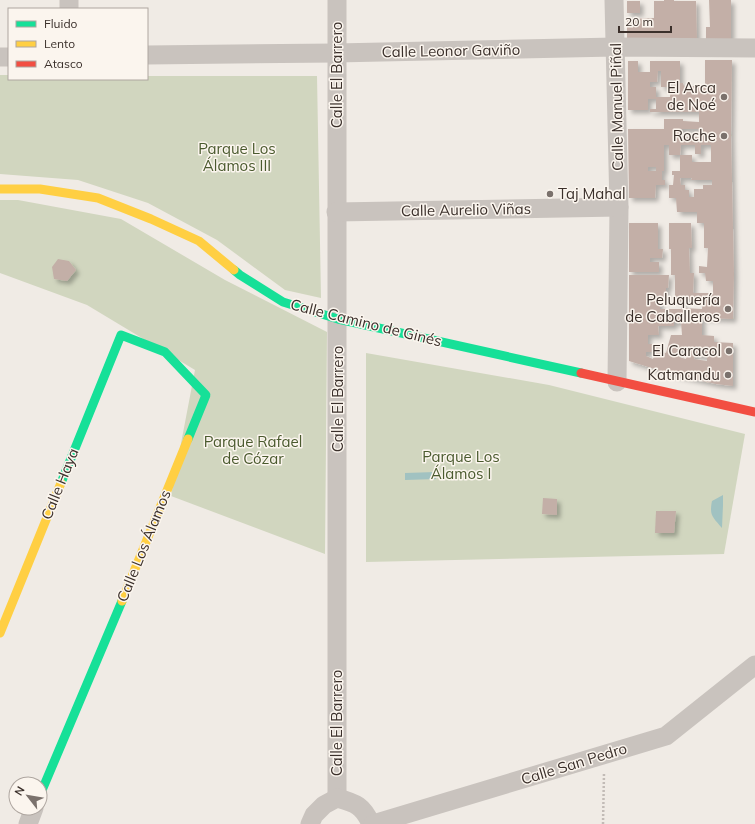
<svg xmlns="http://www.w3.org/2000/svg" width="755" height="824" viewBox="0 0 755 824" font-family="Mulish,sans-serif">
<defs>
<filter id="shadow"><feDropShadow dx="3.5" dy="3.5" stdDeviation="2" flood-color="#0004"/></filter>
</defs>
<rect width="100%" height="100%" fill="#f0ebe5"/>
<g fill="#d1d6bf">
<path d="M0 75H9V79H147V76H317L321 298 285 290 217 240 148 203 78 180 0 174Z"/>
<path d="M0 200H18L121 219 225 280 327 332 325 554 171 496 195 370 87 305 0 273Z"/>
<path d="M366 353 549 385 745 434 724 554 366 562Z"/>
</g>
<g fill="#a1c2c1">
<path d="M436 472V479L405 480V473Z"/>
<path d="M723 495V505L722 528C713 517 709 516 712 501Z"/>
</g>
<g fill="#c3afa7" fill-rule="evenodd" filter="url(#shadow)">
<path d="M664 0H674V1H696L697 39 627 41V19L654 18V1H664Z"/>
<path d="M709 0H731V39H706V27H710Z"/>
<rect x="627" y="1" width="13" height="12"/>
<path d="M705 60H732L731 135 734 274 733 319 702 318V335L714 336V342L733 343V386L716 384 674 375 629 361V275H669L668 288H666V299H650V301H660V309H681V301L675 300V275H671V249H669V223H691L692 248H689L690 273H694L693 293H713V281H706L705 273H699V266L707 267 708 248H704V223H697V212H677L676 198H669V185H673L674 175H672V171H680V155H669V145H664V171H662V180H665V185H656L655 198H629L628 129H664V119H683V121L699 122V112H650V109H656V99H648V110H628V61H638V72H650V61H680V83H683L684 86H705ZM658 71H661V87H669V80H674V86L671 87 670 97H656V87H650V82H657ZM682 129H702V137H681ZM681 145H695V154H701V145H711V162H692V155H680ZM648 167H656V171H648ZM680 178H692L691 180H712V185H703V189H694V197H689V190H685V185H681ZM684 299H703L702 309 684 308ZM674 322H681L682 335H671L666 353 658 350 659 346H657V344H648V335H659L658 326H674ZM680 348 688 350 686 359 679 357ZM646 352H655L653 359 646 356ZM695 355 707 357V361L694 359Z"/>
<path d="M629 223H658V249H663L662 258H650V262H659V272H629Z"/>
<path d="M58 259 69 261 76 270 67 281 54 279 52 267Z"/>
<path d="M543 498 557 499V515L542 514Z"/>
<path d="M656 511H676L674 533H655Z"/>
</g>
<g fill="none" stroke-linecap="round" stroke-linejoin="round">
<path stroke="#c2bbb6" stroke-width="2.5" stroke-dasharray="2 2" stroke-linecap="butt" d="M603 824 604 773"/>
<g stroke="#c9c3be" stroke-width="19">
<path d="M69 0V9"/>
<path d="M337 0V798"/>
<path d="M614 0 619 207 617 382"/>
<path d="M147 55 336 53 615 47 755 48"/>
<path d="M0 57H9"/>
<path d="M336 212 619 207"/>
<path d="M28 824 34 808"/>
<path d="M310 824 314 815 324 805 337 798C356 803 363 806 371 824"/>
<path d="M373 824 666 736 755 665"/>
</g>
<g stroke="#16e098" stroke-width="9">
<path d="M234 270 240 275 283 302 338 319 581 373"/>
<path d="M61 483 121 335 165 352 206 395 188 439"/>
<path d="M40 795 122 601"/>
</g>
<g stroke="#ffcf43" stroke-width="9">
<path d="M0 189H40L98 198 151 219 199 241 234 270"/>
<path d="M122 601 188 439"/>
<path d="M0 633 61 483"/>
</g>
<path stroke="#f24e42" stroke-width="9" d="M581 373 755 412"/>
</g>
<g fill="#7a716c" stroke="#fbf5ee" stroke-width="1.5">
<circle cx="724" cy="97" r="4"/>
<circle cx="724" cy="136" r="4"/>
<circle cx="550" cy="194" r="4"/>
<circle cx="728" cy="309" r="4"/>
<circle cx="729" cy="351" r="4"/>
<circle cx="728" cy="375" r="4"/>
</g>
<g text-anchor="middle" stroke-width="3" stroke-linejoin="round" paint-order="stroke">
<g font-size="15" fill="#3b302b" stroke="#fbf5ee">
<text transform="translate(451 51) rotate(-1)" y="5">Calle Leonor Gaviño</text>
<text transform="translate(337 75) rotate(-90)" y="5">Calle El Barrero</text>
<text transform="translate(617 107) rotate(-91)" y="5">Calle Manuel Piñal</text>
<text transform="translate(466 210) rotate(-1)" y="5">Calle Aurelio Viñas</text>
<text transform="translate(366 323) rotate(14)" y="5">Calle Camino de Ginés</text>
<text transform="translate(338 399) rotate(-90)" y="5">Calle El Barrero</text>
<text transform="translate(60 484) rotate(-68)" y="5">Calle Haya</text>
<text transform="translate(144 546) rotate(-68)" y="5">Calle Los Álamos</text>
<text transform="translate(337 723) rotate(-90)" y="5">Calle El Barrero</text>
<text transform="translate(574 764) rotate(-17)" y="5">Calle San Pedro</text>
</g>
<g font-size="15" fill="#3b302b" stroke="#fbf5ee" text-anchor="end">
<text x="716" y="93">El Arca<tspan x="716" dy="17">de Noé</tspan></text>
<text x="716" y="141">Roche</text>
<text x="558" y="199" text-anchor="start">Taj Mahal</text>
<text x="720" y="305">Peluquería<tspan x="720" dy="17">de Caballeros</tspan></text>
<text x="721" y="356">El Caracol</text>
<text x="720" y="380">Katmandu</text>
</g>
<g font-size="15" fill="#4a5a2e" stroke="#fbf5ee">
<text x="237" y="154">Parque Los<tspan x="237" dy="17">Álamos III</tspan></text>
<text x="253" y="447">Parque Rafael<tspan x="253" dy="17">de Cózar</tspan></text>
<text x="461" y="462">Parque Los<tspan x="461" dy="17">Álamos I</tspan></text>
</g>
</g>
<rect x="8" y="8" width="140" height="72" fill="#fbf5ee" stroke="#aea6a0"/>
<rect x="16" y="21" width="20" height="6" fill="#16e098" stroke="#aea6a0"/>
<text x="44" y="28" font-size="12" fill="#3b302b">Fluido</text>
<rect x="16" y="41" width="20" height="6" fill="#ffcf43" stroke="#aea6a0"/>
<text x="44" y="48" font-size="12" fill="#3b302b">Lento</text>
<rect x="16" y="61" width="20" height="6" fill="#f24e42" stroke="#aea6a0"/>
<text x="44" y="68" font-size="12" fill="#3b302b">Atasco</text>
<g transform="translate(28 796) rotate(301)"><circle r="19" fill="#fbf5ee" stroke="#aea6a0"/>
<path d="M0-3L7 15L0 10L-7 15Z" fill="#7a716c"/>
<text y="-6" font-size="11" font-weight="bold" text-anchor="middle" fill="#3b302b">N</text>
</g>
<path d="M619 26v6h52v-6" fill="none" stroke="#3b302b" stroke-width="2"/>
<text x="625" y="26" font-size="12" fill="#3b302b" stroke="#fbf5ee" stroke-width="3" paint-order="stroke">20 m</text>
</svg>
